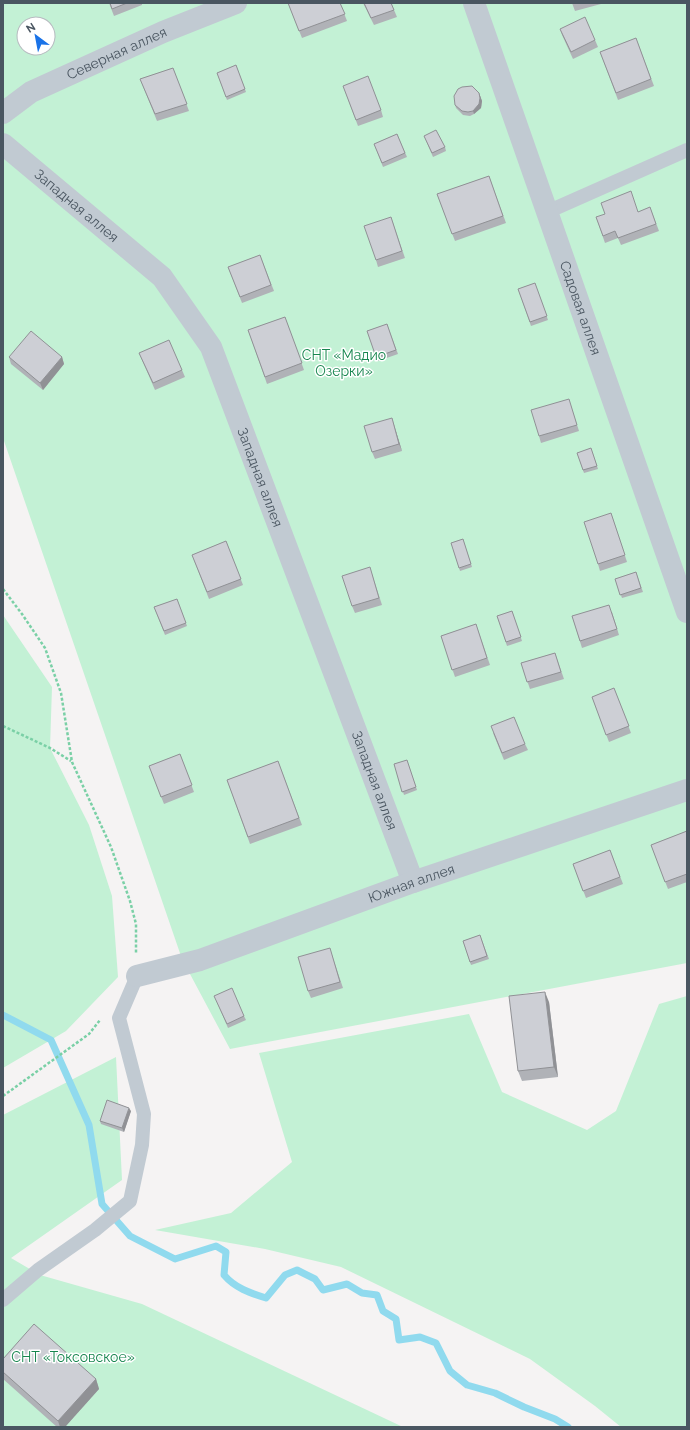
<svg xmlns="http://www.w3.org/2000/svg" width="690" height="1430" viewBox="0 0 690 1430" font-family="Raleway,sans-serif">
<rect width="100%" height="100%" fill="#f5f3f3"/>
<g fill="#c3f1d5" fill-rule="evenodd">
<path d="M3 3H687V963L230 1049 182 959 3 438ZM24 24H48V48H24Z"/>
<path d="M3 615 52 687 50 748 89 825 112 896 118 977 66 1031 3 1068Z"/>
<path d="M687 996V1427H621L595 1406 530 1359 341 1267 265 1249 155 1230 231 1213 292 1162 259 1053 469 1014 502 1092 587 1130 616 1111 659 1004Z"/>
<path d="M116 1057 122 1180 11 1258 40 1275 142 1304 403 1427H3V1115Z"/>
</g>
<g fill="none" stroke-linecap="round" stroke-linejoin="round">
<path stroke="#90daee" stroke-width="7" d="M3 1015 51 1040 89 1125 102 1204 130 1236 175 1259 216 1246 226 1252 224 1275C235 1288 250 1293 266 1298L285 1275 297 1270 315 1279 323 1290 347 1284 362 1293 377 1295 383 1311 396 1319 399 1340 420 1337 436 1343 450 1371 467 1385 495 1393 524 1407 555 1419 568 1427"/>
<g stroke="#7ad0a6" stroke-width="2.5" stroke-dasharray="3 2" stroke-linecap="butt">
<path d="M3 589 22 614 45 648 61 693 72 762 111 847 130 901 136 924V953"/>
<path d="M3 726 50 748 71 761"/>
<path d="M3 1096 89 1034 100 1020"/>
</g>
<g stroke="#c1cad2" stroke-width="14">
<path d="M547 212 687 150"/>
<path d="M3 1300 38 1270 95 1230 130 1201 142 1145 144 1114 119 1018 137 976"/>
</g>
<g stroke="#c1cad2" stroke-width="22">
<path id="s1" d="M474 3 687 612"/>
<path id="s2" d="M3 113 31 92 163 32 236 3"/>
<path id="s3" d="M3 144 162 277 211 347 413 882"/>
<path id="s4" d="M137 976 200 960 413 882 687 790"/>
</g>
</g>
<g fill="#b0b2b7">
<path d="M109 3H142V5L114 16Z"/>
<path d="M288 3H340L347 21 302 38Z"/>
<path d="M363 3H391L397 17 374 25Z"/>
<path d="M572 3H601V4L575 11Z"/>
<path d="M560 29 595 40 598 47 573 59 562 35Z"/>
<path d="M636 38 654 86 618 100 600 52Z"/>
<path d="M236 65 246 92 227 100 217 73Z"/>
<path d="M173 68 189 111 157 121 140 79Z"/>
<path d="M343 86 381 110 383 117 358 126Z"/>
<path d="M479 93 482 101 481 108 474 114 470 116 463 115 456 108 455 105Z"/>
<path d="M397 134 407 157 383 167 374 144Z"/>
<path d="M424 136 445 147 446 151 433 157Z"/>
<path d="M489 176 506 223 455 241 437 194Z"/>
<path d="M650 207 659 231 621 245 618 238 605 243 596 217 638 212Z"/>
<path d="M391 217 405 258 378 267 376 260Z"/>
<path d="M260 255 274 291 242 303 228 267Z"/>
<path d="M535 283 548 320 531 326 518 289Z"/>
<path d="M285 317 304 370 267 384 248 330Z"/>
<path d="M387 324 398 354 378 361 367 331Z"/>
<path d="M139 353 182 370 185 377 155 390Z"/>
<path d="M9 357H62L64 364 43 390 11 364Z"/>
<path d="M571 406 579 431 541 443 539 436Z"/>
<path d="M392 418 402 451 375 459 372 452Z"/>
<path d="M591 448 598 469 584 473 577 453Z"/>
<path d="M611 513 627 562 600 571 598 564Z"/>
<path d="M463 539 472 567 460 571 451 543Z"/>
<path d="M226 541 243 585 209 599 192 555Z"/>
<path d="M636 572 643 592 622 598 615 579Z"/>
<path d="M372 574 382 605 355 613 352 606Z"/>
<path d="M177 599 187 626 165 635 154 607Z"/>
<path d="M512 611 522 641 507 646 497 616Z"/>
<path d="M612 612 619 635 582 648 572 616Z"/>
<path d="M476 624 490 665 455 677 441 636Z"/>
<path d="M555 653 564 679 530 689 521 663Z"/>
<path d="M614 688 631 733 609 742 592 697Z"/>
<path d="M493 733 525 744 528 750 504 760Z"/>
<path d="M180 754 194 792 164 804 149 766Z"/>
<path d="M407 760 417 790 404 795 394 764Z"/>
<path d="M278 761 302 825 250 844 227 780Z"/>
<path d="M687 831V882L668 889 651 845Z"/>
<path d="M610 850 623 884 586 898 573 864Z"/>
<path d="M480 935 489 959 471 965 463 941Z"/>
<path d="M332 955 343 988 311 998 308 991Z"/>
<path d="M216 1000 244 1016 246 1020 228 1028Z"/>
<path d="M549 1002 558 1077 522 1081 518 1071Z"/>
<path d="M131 1111 124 1132 101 1124 100 1121Z"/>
<path d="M3 1359 96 1379 99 1389 65 1427H57L3 1379Z"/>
</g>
<g fill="#909195">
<path d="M479 93 482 101 481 108 474 114 473 111Z"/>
<path d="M62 357 64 364 43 390 40 383Z"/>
<path d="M392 418 394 425 402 451 399 444Z"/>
<path d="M545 992 549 1002 558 1077 554 1067Z"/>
<path d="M129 1108 131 1111 124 1132 122 1128Z"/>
<path d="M96 1379 99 1389 65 1427H60L58 1421Z"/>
</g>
<g fill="#cdcfd5" stroke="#909195">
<path d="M110 3H127L112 9Z"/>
<path d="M288 3H340L345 14 299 31Z"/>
<path d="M364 3H391L394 10 371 18Z"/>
<path d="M585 17 595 40 571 52 560 29Z"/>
<path d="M636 38 651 79 616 93 600 52Z"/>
<path d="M236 65 245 89 226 97 217 73Z"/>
<path d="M173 68 187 104 155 114 140 79Z"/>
<path d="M368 76 381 110 356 120 343 86Z"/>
<path d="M472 86 479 93 480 98 479 104 473 111 468 112 462 111 455 105 454 96 458 89 462 87Z"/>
<path d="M436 130 445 147 432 153 424 136Z"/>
<path d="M397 134 405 153 382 163 374 144Z"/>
<path d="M489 176 503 216 452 234 437 194Z"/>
<path d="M631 191 638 212 650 207 656 224 618 238 615 231 603 236 596 217 605 214 601 203Z"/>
<path d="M391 217 402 251 376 260 364 226Z"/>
<path d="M260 255 271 285 240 297 228 267Z"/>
<path d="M535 283 547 316 530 322 518 289Z"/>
<path d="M285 317 302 363 265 377 248 330Z"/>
<path d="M387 324 396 350 376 357 367 331Z"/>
<path d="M31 331 62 357 40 383 9 357Z"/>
<path d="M169 340 182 370 153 383 139 353Z"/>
<path d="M569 399 577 425 539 436 531 410Z"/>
<path d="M392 418 399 444 372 452 364 426Z"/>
<path d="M591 448 597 466 583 470 577 453Z"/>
<path d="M611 513 625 555 598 564 584 522Z"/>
<path d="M463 539 471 564 459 568 451 543Z"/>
<path d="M226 541 241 579 207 592 192 555Z"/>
<path d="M370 567 379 598 352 606 342 576Z"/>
<path d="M636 572 641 588 620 595 615 579Z"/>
<path d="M177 599 186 623 164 631 154 607Z"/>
<path d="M609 605 617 629 580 641 572 616Z"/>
<path d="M512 611 521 637 506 642 497 616Z"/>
<path d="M476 624 487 658 452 670 441 636Z"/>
<path d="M555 653 561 672 527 682 521 663Z"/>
<path d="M614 688 629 726 606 735 592 697Z"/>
<path d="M514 717 525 744 502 753 491 726Z"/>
<path d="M180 754 192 785 161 797 149 766Z"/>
<path d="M407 760 416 787 402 792 394 764Z"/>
<path d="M278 761 299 818 248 837 227 780Z"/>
<path d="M687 831V874L665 882 651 845Z"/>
<path d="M610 850 620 877 583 891 573 864Z"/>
<path d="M480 935 487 956 470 962 463 941Z"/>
<path d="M330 948 340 982 308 991 298 957Z"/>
<path d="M232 988 244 1016 227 1024 214 996Z"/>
<path d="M545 992 554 1067 518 1071 509 996Z"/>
<path d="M107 1100 129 1108 122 1128 100 1121Z"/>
<path d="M34 1324 96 1379 58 1421 3 1372V1359Z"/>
</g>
<g text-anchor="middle" stroke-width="3" stroke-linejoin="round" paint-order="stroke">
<g font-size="14" fill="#4a5661" stroke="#fff">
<text dy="5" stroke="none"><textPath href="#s2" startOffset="129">Северная аллея</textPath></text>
<text dy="5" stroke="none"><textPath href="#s3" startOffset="96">Западная аллея</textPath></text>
<text dy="5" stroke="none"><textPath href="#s1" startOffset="323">Садовая аллея</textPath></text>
<text dy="5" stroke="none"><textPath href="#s3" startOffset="432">Западная аллея</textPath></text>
<text dy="5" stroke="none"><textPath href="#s3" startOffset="756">Западная аллея</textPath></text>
<text dy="5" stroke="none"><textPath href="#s4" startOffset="290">Южная аллея</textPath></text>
</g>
<g font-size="14" fill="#17864f" stroke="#fff">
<text x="344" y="360">СНТ «Мадио<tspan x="344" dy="16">Озерки»</tspan></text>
<text x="73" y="1362">СНТ «Токсовское»</text>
</g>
</g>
<rect width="690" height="1430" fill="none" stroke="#4a5661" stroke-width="8"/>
<g transform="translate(36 36) rotate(328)"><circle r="19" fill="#ffffff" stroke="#b7bbc0"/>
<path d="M0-3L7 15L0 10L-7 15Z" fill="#1a73e8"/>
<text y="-6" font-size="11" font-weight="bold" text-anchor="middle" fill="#4a5661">N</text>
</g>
</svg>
